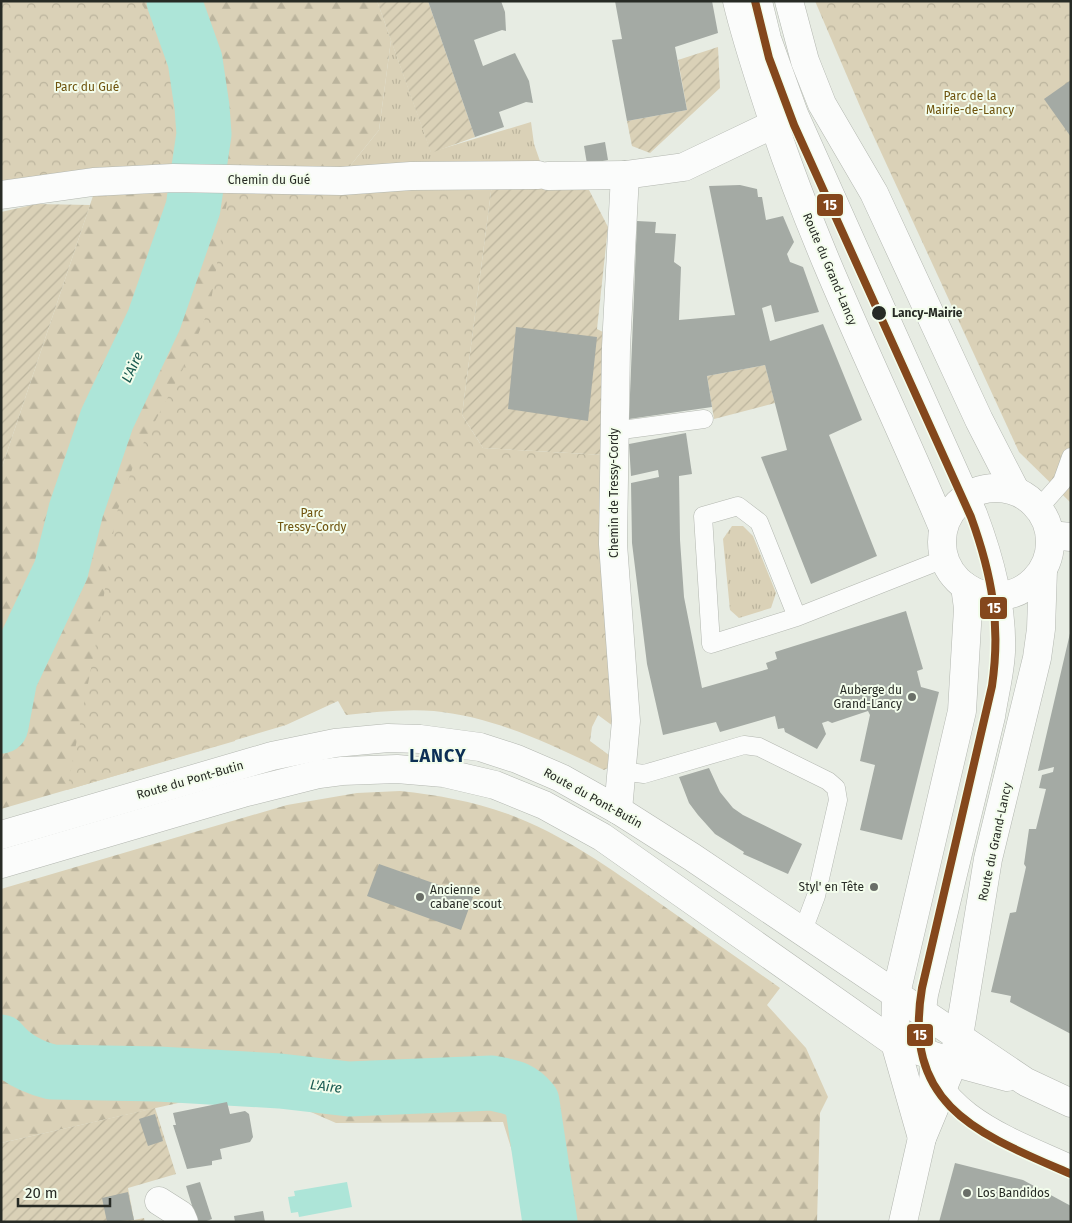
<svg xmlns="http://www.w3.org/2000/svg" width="1072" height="1223" viewBox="0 0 1072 1223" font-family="'Fira Sans',sans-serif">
<defs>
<pattern id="grass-tufts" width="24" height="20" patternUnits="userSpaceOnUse" patternTransform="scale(1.25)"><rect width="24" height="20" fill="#dad1b7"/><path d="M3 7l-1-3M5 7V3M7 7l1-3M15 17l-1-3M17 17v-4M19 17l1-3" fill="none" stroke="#bbb49d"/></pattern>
<pattern id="forest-firs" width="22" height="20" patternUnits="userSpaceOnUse" patternTransform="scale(1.25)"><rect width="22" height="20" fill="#dad1b7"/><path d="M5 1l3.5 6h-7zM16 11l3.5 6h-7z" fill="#bbb49d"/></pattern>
<pattern id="park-crowns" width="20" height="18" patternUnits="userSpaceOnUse" patternTransform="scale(1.25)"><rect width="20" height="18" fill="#dad1b7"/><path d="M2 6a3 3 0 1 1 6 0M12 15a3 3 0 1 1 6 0" fill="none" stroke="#bbb49d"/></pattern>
<pattern id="garden-furrows" width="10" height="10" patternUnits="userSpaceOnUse" patternTransform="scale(1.25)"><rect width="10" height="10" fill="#dad1b7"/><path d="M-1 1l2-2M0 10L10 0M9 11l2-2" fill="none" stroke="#bbb49d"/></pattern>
</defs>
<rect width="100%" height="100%" fill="#e7ece3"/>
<g fill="url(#grass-tufts)">
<path d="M391 40 431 152 531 122 534 144 542 167 346 171 379 130Z"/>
<path d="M732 526H743L753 536 776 593 771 608 739 618 730 610 723 539Z"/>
</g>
<g fill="url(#forest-firs)">
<path d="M121 1H377L391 40 379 130 346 171 235 741 1 809V470L95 190Z"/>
<path d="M400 791C437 795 472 801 508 814 563 834 611 869 658 902 699 931 739 959 780 988L767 1005 806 1048 828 1097 820 1113 817 1222H527L521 1180 503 1122 336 1123 265 1092 237 1097 209 1096 1 1143V889L287 805 357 793Z"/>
</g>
<g fill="url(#park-crowns)">
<path d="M1 1H140L161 36 180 105 172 170 1 182Z"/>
<path d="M815 1H1071V503L1019 452 862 111Z"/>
<path d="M492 184 462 415 483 448 604 455 613 726 598 715 592 727 590 741 613 758V765L604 770C550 744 495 717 434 711 404 709 375 712 346 715L338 701 286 725 67 790 99 628 116 515 137 455 183 369 210 307 229 189Z"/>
</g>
<g fill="url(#garden-furrows)">
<path d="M377 1H428L475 137 431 153Z"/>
<path d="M718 47 720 88 650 153 632 146 627 121 687 110 678 60Z"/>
<path d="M492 184 588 188 608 227 597 329 603 332 604 455 483 448 462 415Z"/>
<path d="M37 204 90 205 1 470V212Z"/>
<path d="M765 365 775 403 714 419 707 376Z"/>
<path d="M155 1108 176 1174 128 1188 134 1220 144 1218 145 1222H1V1143Z"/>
</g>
<path fill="#ade5d8" d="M347 1182 352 1207 299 1217 298 1212 291 1213 288 1197 295 1196 294 1191Z"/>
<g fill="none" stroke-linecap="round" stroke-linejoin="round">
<g stroke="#ade5d8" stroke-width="55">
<path d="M1 726 10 678 61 570 76 510 107 419 154 320 193 208 204 134 202 107 195 60 174 1"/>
<path d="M1 1042C14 1058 32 1067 52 1072L158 1074 280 1081 349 1089 492 1083C510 1087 520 1087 532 1102L550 1222"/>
</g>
</g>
<g fill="#a4aaa4">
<path d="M428 1H501L505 12 506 31 502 30 474 40 483 66 515 53 529 81 533 103 526 102 499 112 504 127 475 137Z"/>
<path d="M615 1H712L718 33 675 47 687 110 627 121 612 40 622 39Z"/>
<path d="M1071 80V137L1044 99Z"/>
<path d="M605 142 608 160 587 164 584 146Z"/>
<path d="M740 185 757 189 758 197H762L766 220 783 216 794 242 787 254 790 262 803 267 819 312 775 322 771 305 762 308 770 341 823 324 862 420 829 435 877 556 811 584 761 457 787 450 765 365 707 376 712 407 629 419 637 221 656 222 655 233 676 234 674 262 681 267 679 320 735 315 709 186Z"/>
<path d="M516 327 597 337 588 421 508 409Z"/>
<path d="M686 433 692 474 679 476 680 540 684 597 702 688 768 669 766 663 777 659 775 652 906 611 923 669 917 671 921 687 939 692 902 840 860 830 875 765 860 761 870 715 868 711 832 723 828 721 822 723 826 734 817 749 785 732 784 728 778 729 775 716 720 732 716 722 663 735 647 664 632 543 631 483 659 477 658 470 631 476 629 444Z"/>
<path d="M1071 629V1034L1010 1002 1011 996 991 992 1010 913 1016 912 1026 867 1024 864 1029 829H1036L1046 789 1039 788 1042 775 1053 772 1054 767 1038 771Z"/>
<path d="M709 768 720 792 733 808 743 815 802 844 788 874 743 854 744 852 715 834 698 815 689 803 679 777Z"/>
<path d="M379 864 473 897 461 930 367 896Z"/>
<path d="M227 1102 230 1114 245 1111 249 1114 253 1137 250 1142 220 1149 222 1159 212 1161V1165L187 1169 173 1125H176L173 1113Z"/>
<path d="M155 1114 163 1141 148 1146 139 1119Z"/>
<path d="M955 1163 1023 1180 1071 1206V1222H939Z"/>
<path d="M200 1182 212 1219 204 1222H197L186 1186Z"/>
<path d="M128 1192 134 1220 107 1222 102 1198Z"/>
<path d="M263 1211 265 1222H235L234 1216Z"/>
</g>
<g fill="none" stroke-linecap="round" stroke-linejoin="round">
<g stroke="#b3b7b0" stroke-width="19">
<g id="lane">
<path d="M763 1 772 38 799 113 978 513C995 558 1008 605 1006 652 1005 674 999 696 996 717L929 995C927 1011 924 1026 926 1041 935 1113 1015 1138 1071 1164"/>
<path d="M614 431 704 419"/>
<path d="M1039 508 1062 482 1071 457"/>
<path d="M797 617 759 522 738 506 703 516 711 644 797 617 944 559"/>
<path d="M621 771 644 774 744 745 759 747 828 781 836 788 838 800 816 896 802 933"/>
<path d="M925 1115 930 1058"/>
</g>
</g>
<g stroke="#b3b7b0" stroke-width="29">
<g id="street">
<path d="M548 176 625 175 684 167 774 124"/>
<path d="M1 195 93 182 173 178 341 181 411 176 538 175"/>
<path d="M1050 535 1071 537"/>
<path d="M618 810 626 721 613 544 616 347 625 175"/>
<path d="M159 1201 181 1215 184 1222"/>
</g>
</g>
<g stroke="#b3b7b0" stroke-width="29">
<g id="secondary">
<path d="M737 1C747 43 761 83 774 124 820 263 887 394 943 528"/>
<path d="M789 1 805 61 822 104 874 193 979 420 1015 490"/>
<circle cx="996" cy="542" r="54"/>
<path d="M922 1138 895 1043 896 994 962 711 968 608 965 586"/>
<path d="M903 1222 922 1138 949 1073 959 1036 988 859 1037 658 1041 629 1043 570"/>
</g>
</g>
<g stroke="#b3b7b0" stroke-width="29">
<g id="primary">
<path d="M1 835 272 756 335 743 388 738 420 739 480 747 517 759 561 778 618 810 692 857 1026 1082 1071 1103"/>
<path d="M1 864 243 793 319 774 342 771 397 769 444 773 495 785 544 805 602 837 895 1043 952 1062 1007 1077"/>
</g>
</g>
<use href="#lane" stroke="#fbfcfb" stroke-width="18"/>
<use href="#street" stroke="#fbfcfb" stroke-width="28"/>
<use href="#secondary" stroke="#fbfcfb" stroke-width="28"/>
<use href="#primary" stroke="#fbfcfb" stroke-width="28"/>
<g stroke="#f3fdec" stroke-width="11">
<path id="tram-1" d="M755 1 769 58 794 125 971 517C992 575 1001 624 992 686L922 988C902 1107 979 1134 1071 1174"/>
</g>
<use href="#tram-1" stroke="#84471c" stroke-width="8"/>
</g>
<circle fill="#272b25" stroke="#f3fdec" stroke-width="2" cx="879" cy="313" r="8"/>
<g fill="#6a6f68" stroke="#f3fdec" stroke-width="2">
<circle cx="912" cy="697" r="5"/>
<circle cx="874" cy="887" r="5"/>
<circle cx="420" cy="897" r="5"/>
<circle cx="967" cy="1193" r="5"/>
</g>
<g text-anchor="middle" stroke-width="4" stroke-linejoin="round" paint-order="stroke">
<g font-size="12" fill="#6e530d" stroke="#f3fdec">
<text x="87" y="91">Parc du Gué</text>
<text x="970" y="100">Parc de la<tspan x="970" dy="14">Mairie-de-Lancy</tspan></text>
<text x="312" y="517">Parc<tspan x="312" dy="14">Tressy-Cordy</tspan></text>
</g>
<g font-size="12" fill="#272b25" stroke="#f3fdec">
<text x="269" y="184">Chemin du Gué</text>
<text transform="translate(830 269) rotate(67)" y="4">Route du Grand-Lancy</text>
<text transform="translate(614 493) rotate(-90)" y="4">Chemin de Tressy-Cordy</text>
<text transform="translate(190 780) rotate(-16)" y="4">Route du Pont-Butin</text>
<text transform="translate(593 798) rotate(29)" y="4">Route du Pont-Butin</text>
<text transform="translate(995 842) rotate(-78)" y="4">Route du Grand-Lancy</text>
</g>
<g font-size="12" font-weight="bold" fill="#272b25" stroke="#f3fdec" text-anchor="start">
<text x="892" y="317">Lancy-Mairie</text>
</g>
<g font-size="12" fill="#272b25" stroke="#f3fdec" text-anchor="end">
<text x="902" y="694">Auberge du<tspan x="902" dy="14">Grand-Lancy</tspan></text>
<text x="864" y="891">Styl' en Tête</text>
<text x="430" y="894" text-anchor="start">Ancienne<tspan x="430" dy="14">cabane scout</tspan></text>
<text x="977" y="1197" text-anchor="start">Los Bandidos</text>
</g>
<g font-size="14" font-style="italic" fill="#195a50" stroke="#f3fdec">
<text transform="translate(132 367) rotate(-65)" y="5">L'Aire</text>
<text transform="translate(326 1086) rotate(7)" y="5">L'Aire</text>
</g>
<g font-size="18" font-weight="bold" letter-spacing="1" fill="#0c2f55" stroke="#f3fdec">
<text x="438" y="762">LANCY</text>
</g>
</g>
<g stroke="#f3fdec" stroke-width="2">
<rect x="816" y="193" width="28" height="24" rx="5" fill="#84471c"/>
<rect x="979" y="596" width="29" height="24" rx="5" fill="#84471c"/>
<rect x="906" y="1023" width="28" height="24" rx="5" fill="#84471c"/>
</g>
<g font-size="14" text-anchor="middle" font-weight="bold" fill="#fff">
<text x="830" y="210">15</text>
<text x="994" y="613">15</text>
<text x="920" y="1040">15</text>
</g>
<rect width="1072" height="1223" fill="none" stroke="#272b25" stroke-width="5"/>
<path d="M18 1198v8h92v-8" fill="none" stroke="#272b25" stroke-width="2.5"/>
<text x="25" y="1198" font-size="15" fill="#272b25" stroke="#f3fdec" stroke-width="4" paint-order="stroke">20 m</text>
</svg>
